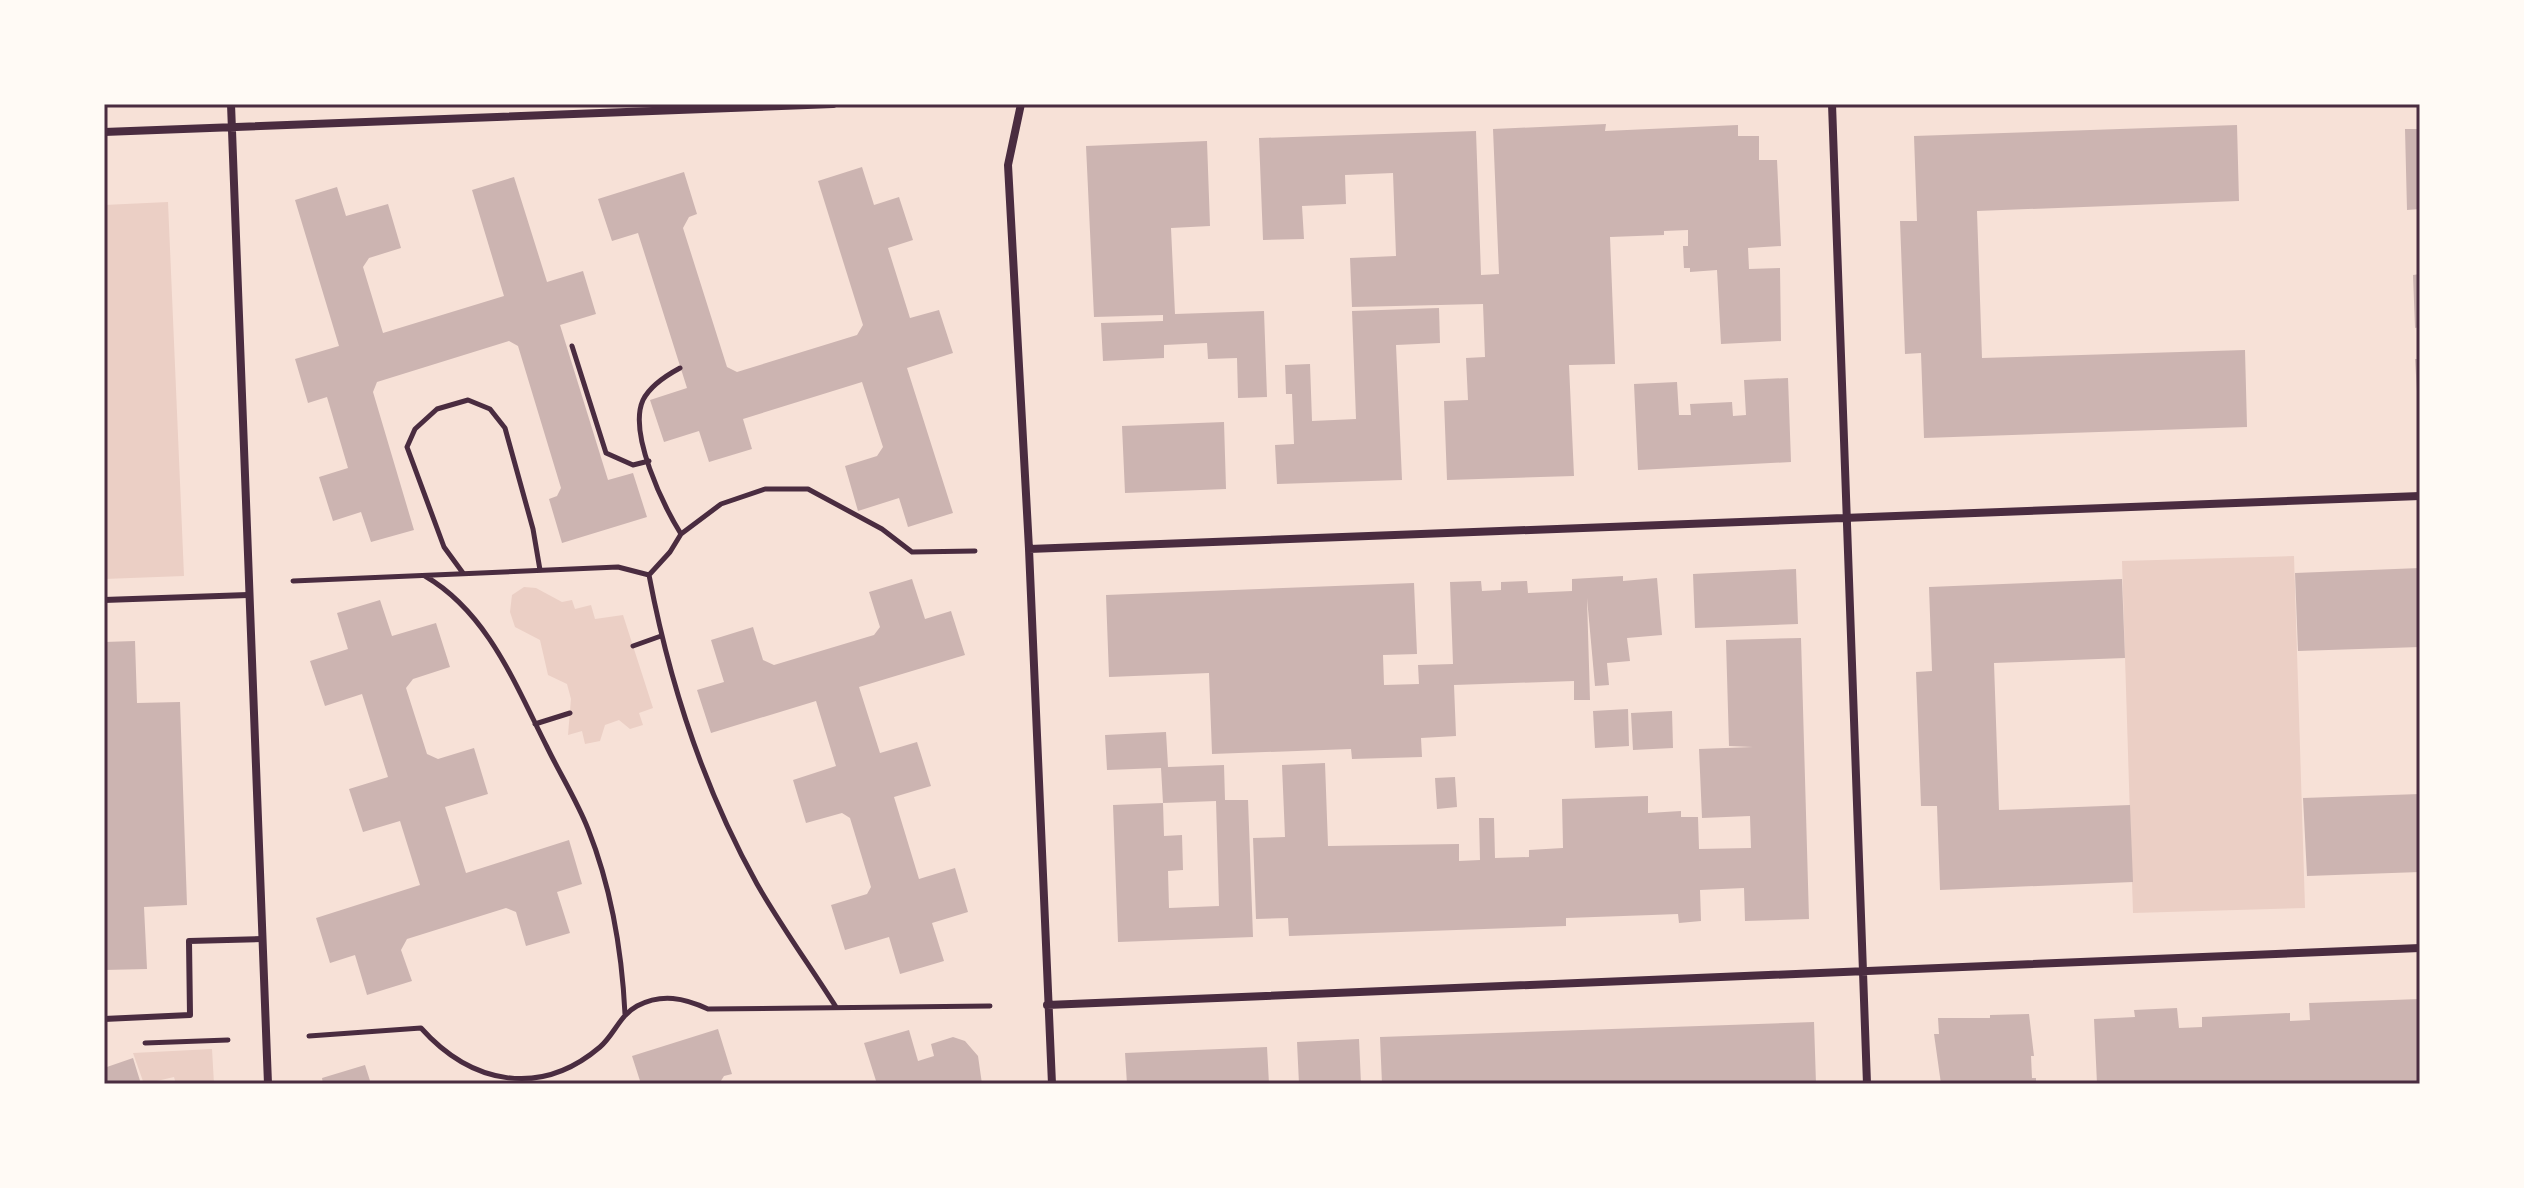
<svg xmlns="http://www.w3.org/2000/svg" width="2524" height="1188" font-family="'DM Sans',sans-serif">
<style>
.green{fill:#ebcfc5}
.building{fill:#ccb4b1}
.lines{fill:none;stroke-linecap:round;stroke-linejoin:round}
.path{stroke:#4a2c40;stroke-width:5}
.service{stroke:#4a2c40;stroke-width:6}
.minor{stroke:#4a2c40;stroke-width:8}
.neatline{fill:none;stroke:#4a2c40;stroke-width:3}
</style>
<rect width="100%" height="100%" fill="#f7e1d7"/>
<path class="green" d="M168,202L184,576L104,579V205Z
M2294,556L2305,908L2133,913L2122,561Z
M524,587L536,588L562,602L572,600L575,609L591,605L595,619L623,615L653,708L639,713L643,725L630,729L619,720L605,725L600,741L585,744L582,731L568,735L571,699L567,684L548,675L540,640L515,627L510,612L512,595Z
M212,1049L214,1084H176L174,1077L144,1084L133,1053Z"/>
<path class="building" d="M1606,124L1605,131L1738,125V136H1759V160H1777L1781,246L1748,248L1749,269L1780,268L1781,341L1721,344L1717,270L1690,272V268H1684L1683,246H1688V230L1664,231V235L1610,237L1615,364L1569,365L1574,476L1447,480L1444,401L1468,400L1466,358L1485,357L1483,304L1352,307L1350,258L1396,256L1393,173L1345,175L1346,204L1302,206L1304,239L1263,240L1259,138L1476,131L1481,275L1499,274L1493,129Z
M2237,125L2239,201L1977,211L1982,358L2245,350L2247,427L1924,438L1921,353L1905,354L1900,221H1917L1914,136Z
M2405,129H2420V209L2407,210Z
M1207,141L1210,226L1171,228L1175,314L1264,311L1267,397L1238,398L1237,358L1208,359L1207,343L1164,345V358L1103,361L1101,323L1163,321V315L1094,317L1086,146Z
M862,167L874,205L899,197L913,240L888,248L910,318L939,310L953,353L907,368L953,513L908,527L899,498L858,511L845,466L877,456L883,447L862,382L743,419L752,449L709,462L699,431L664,442L650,400L687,388L638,233L612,241L598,199L684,172L697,214L689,217L683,228L727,367L737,372L857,335L863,325L818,181Z
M514,177L547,282L583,271L596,314L560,325L608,480L633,473L647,517L562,543L549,499L557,496L561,488L518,346L509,341L377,382L373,392L414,530L371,542L361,512L333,521L319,477L348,468L327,397L308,403L295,359L339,346L295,200L337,187L346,216L388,204L401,248L369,258L363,267L383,333L504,296L472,190Z
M2420,274V327L2415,328L2413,275Z
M1439,308L1440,343L1396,345L1402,480L1277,484L1275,445L1294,444L1292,394H1286L1285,365L1310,364L1312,421L1356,419L1352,311Z
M2415,359H2420V407H2418Z
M1788,378L1791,462L1638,470L1634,384L1677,382L1679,415H1691L1690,404L1732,402L1733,416L1746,415L1744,380Z
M1224,422L1226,489L1125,493L1122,426Z
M2420,568V647L2298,651L2295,573Z
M1796,569L1798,624L1695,628L1693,574Z
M1623,576V581L1657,578L1662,635L1627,638L1630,661L1607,663L1609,685L1595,686L1587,598L1590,700H1574V681L1454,685L1456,736L1421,738L1422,757L1352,759L1351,749L1212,754L1209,673L1109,677L1106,595L1414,583L1417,654L1383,655L1384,685L1419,684L1418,665L1453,664L1450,582L1481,581L1482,591L1501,590V582L1527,581L1528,593L1572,591V579Z
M912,579L925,619L951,611L965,655L859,687L880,753L917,742L931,786L894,797L919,879L955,868L968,912L932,923L944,961L900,974L889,937L845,950L831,905L867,894L871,887L850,818L842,813L806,823L793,780L836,766L816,701L711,733L697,690L724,682L711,640L753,627L763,660L774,665L874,635L880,627L869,592Z
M2122,579L2125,658L1994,663L1999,810L2130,805L2133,882L1940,890L1937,806H1921L1916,672L1932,671L1929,587Z
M380,600L392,636L436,623L450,667L413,679L406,688L427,754L438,759L474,748L488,794L445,807L466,873L569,840L582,884L557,892L570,933L526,946L516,912L506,908L407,939L401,950L412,981L367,995L355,955L330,963L316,918L420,885L400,821L363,832L349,789L388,777L362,694L325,706L310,661L348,649L337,613Z
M1801,638L1809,919L1745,921L1744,888L1700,890L1701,921L1679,923L1678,914L1652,915L1566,918V926L1289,936L1288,918L1256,919L1253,838L1285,837L1282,765L1325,763L1328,846L1459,844V861L1480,860L1479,818H1494L1495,858L1529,857V850L1563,848L1562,799L1648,796V813L1681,811V817H1698L1699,849L1751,848L1750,816L1702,818L1699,749L1753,747L1729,746L1726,640Z
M135,641L137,703L180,702L187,905L144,907L147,969L104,970V642Z
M1628,709L1629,746L1595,748L1593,711Z
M1672,711L1673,748L1633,750L1631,713Z
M1166,732L1168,767L1224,765L1225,800H1248L1253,937L1118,942L1113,805L1163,803L1164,836L1182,835L1183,870L1168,871L1169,908L1219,906L1216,801L1163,803L1161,768L1107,770L1105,735Z
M1455,777L1457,807L1437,809L1435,778Z
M2420,794V872L2307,876L2303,798Z
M2420,999V1084H2097L2094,1019L2135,1017L2134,1010L2177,1008L2179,1028L2202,1027V1017L2290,1013V1021L2310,1020L2309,1003Z
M2029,1014L2034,1056H2031L2032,1078H2036V1084H1941L1934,1034H1939L1938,1018H1990V1015Z
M1814,1022L1816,1084H1382L1380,1037Z
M718,1029L732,1074L724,1076L719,1084H641L632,1056Z
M909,1030L918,1061L934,1056L931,1044L953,1037L965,1041L978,1056L982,1084H877L864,1043Z
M1359,1039L1361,1084H1299L1297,1042Z
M1267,1047L1269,1084H1127L1125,1053Z
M133,1058L141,1084H104V1068Z
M365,1065L371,1084H323L322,1078Z"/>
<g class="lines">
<path class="path" d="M572,346L606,453L633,465L649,461
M680,368C667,375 650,386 643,400C628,433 663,505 681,534
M463,573L444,547L407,447L415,429L437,409L468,400L490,409L505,428L533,529L540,570
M649,575C669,681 704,789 757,884C781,926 810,966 836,1007
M425,576C488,613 515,684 547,747C560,774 577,801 588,829C611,887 622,953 625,1014
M293,581L618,567L649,575L670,552L681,534L721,504L765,489H808L882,529L912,552L975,551
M633,646L661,636
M535,724L570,713
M309,1036L421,1028C471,1084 540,1098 600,1047C614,1035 620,1015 637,1006C662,993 684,998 708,1009L990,1006
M145,1043L228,1040"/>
<path class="service" d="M104,600L248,595
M104,1019L190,1015L189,941L262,939"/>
<path class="minor" d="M231,104L268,1084
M1021,104L1008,165L1029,549L1052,1084
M1832,104L1867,1084
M104,132L833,104
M1029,549L2420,496
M1047,1005L2420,948"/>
</g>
<rect width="2524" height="1188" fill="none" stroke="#fffaf5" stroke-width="212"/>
<rect x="106" y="106" width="2312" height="976" class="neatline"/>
</svg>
